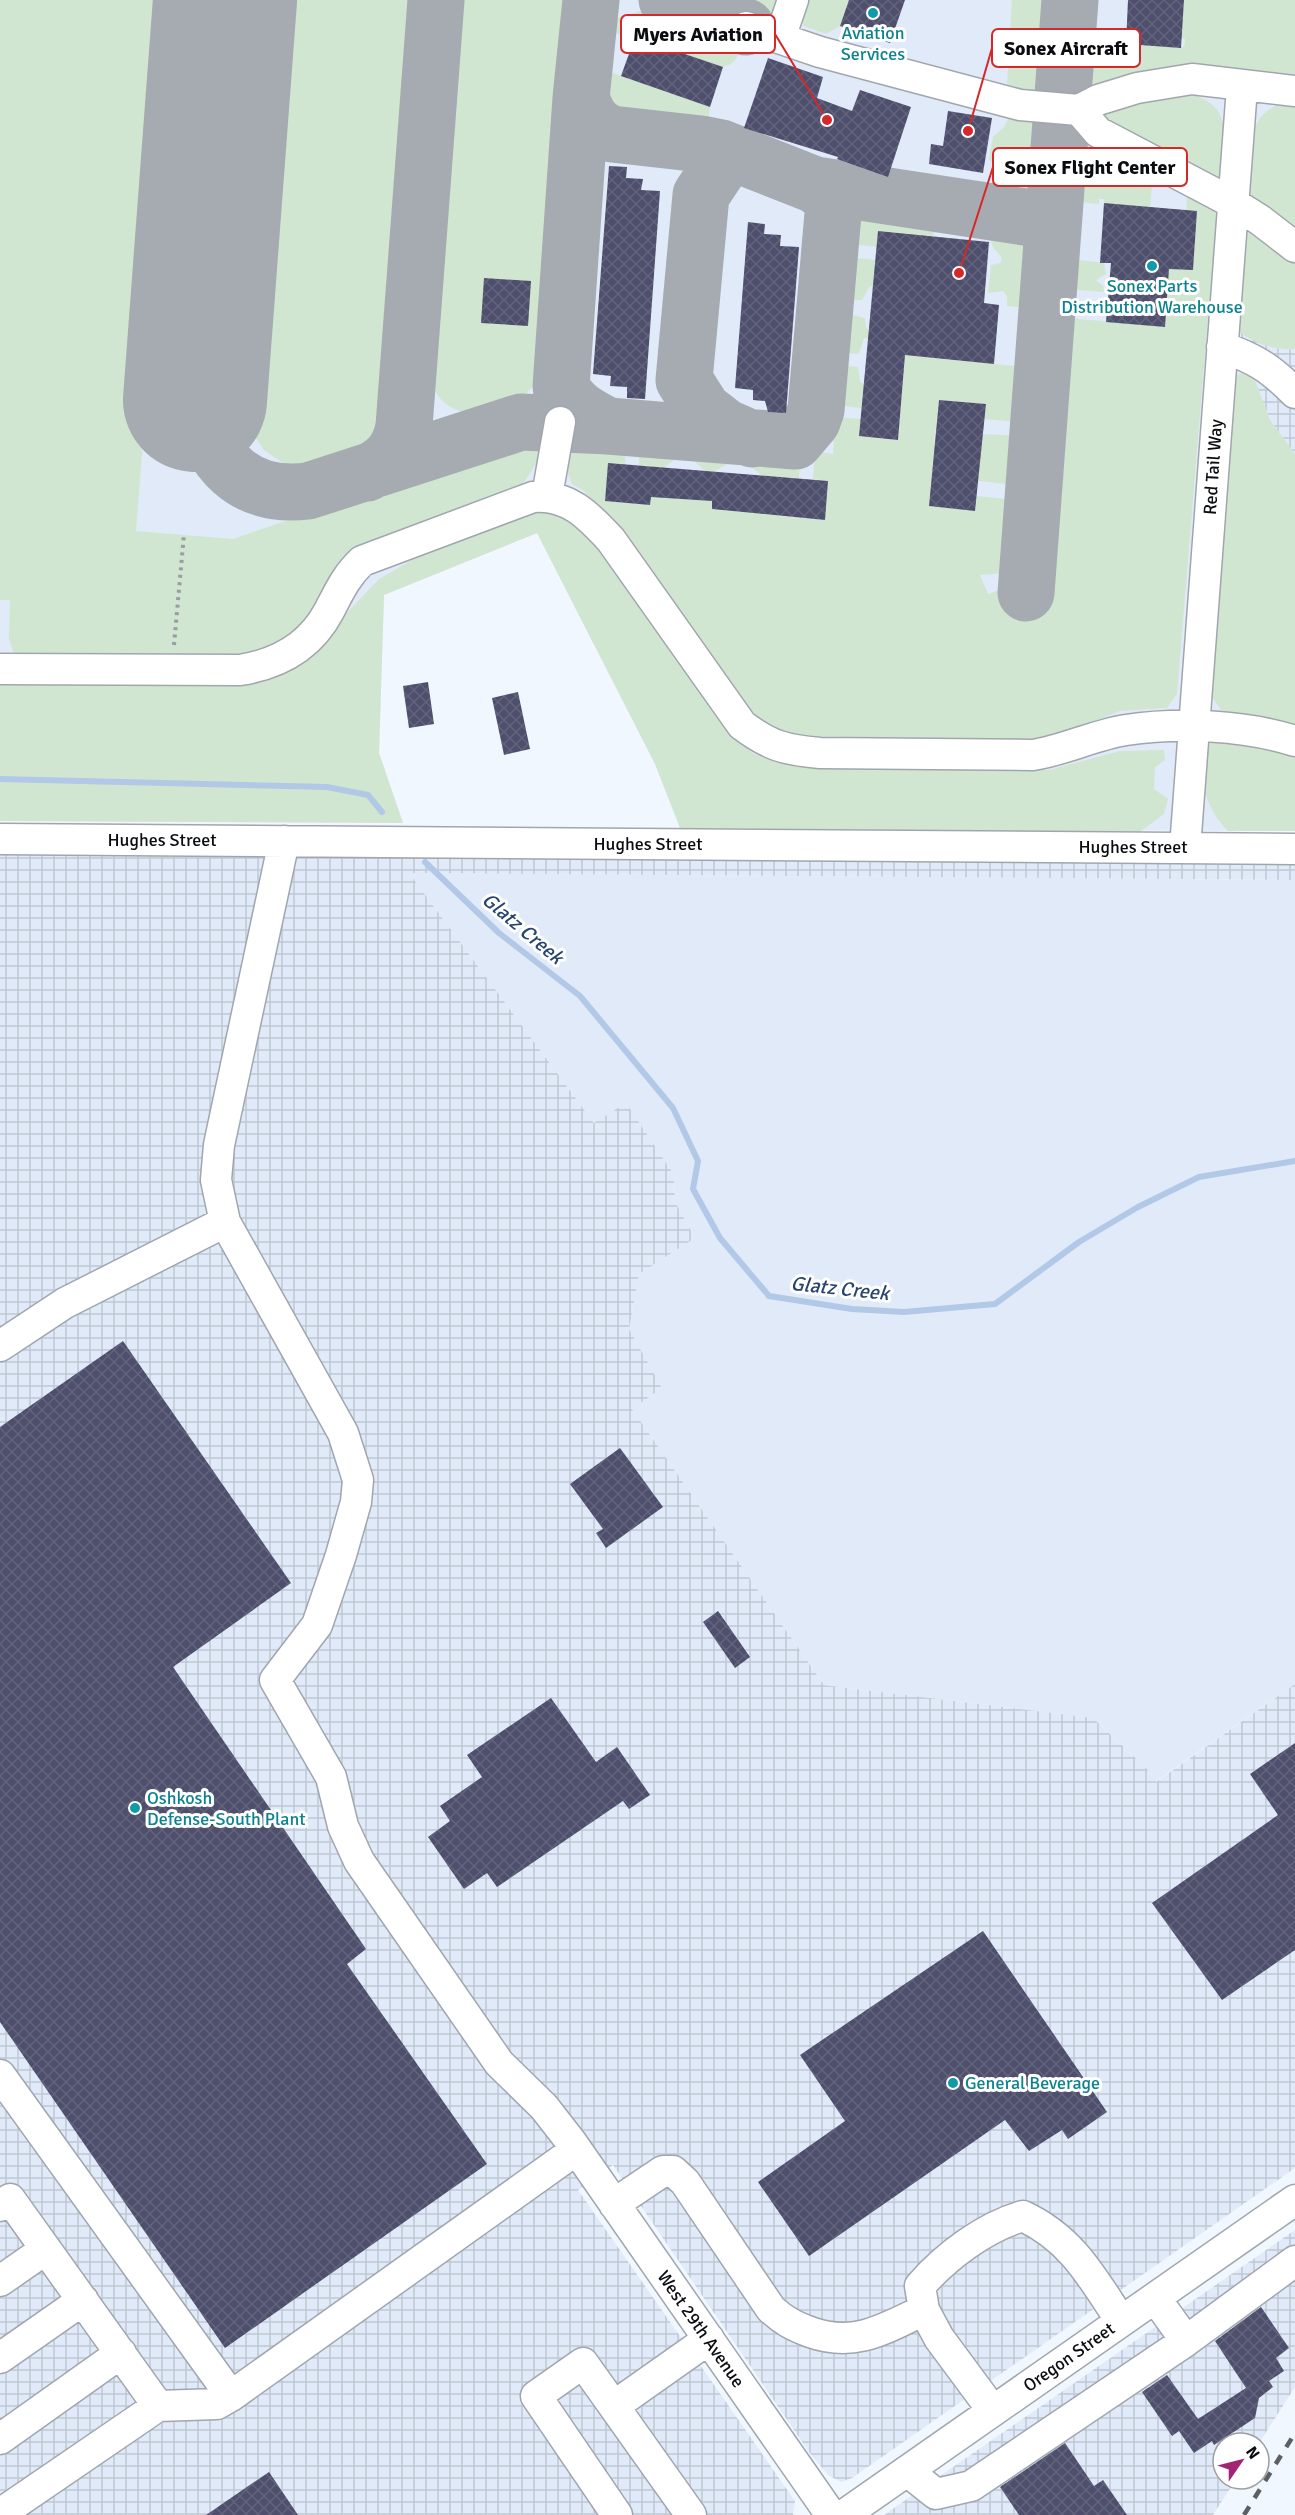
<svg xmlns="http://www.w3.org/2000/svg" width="1295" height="2515" font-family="Signika,sans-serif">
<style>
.built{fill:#e0eaf9}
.industrial{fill:url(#industrial-grid)}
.grass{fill:#d1e6d0}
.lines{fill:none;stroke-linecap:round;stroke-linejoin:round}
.stream{stroke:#b2c8e7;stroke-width:6}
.taxiway{stroke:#a6abb2;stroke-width:57}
.runway{stroke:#a6abb2;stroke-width:144}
.building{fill:url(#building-cross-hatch)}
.minor-casing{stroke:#a1a6ae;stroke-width:33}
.path{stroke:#999da3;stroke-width:4;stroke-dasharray:3 4.5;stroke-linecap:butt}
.minor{stroke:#fff;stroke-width:30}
.rail{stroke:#5c5f64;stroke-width:4.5;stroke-dasharray:10 10;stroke-linecap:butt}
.culture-dot{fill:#0f9aa8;stroke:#fff;stroke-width:2}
.labels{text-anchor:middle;stroke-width:6;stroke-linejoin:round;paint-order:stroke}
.culture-label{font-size:18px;fill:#0d838f;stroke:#fff}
.street-label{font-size:18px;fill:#0a0c0f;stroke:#fff}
.water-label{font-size:20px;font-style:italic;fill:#26456e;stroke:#fff}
.leader{fill:none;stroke:#d62828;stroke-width:2}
.callout-dot{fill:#d62828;stroke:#fff;stroke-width:2}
.callout{fill:#fff;stroke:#d62828;stroke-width:2}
.callout-label{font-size:20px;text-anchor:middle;font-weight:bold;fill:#0a0c0f}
</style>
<defs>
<pattern id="industrial-grid" width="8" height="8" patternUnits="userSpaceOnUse" patternTransform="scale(1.5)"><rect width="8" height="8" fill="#e0eaf9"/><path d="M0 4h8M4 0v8" fill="none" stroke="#bfc8d4"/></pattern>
<pattern id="building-cross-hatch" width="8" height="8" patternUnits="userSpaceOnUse" patternTransform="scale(1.5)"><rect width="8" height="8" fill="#4e4e6d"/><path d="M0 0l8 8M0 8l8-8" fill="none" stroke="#63637c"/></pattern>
</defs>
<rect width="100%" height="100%" fill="#f1f7ff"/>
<path class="built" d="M0,0H1295V831L680,828L655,764L537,533L384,595L379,753L403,823L0,821Z
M409,873L1295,880V1684L1155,1782L1147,1769L1093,1718L824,1685L632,1409L662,1388L629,1329L639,1274L695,1238L675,1202L674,1175L594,1123Z"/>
<path class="industrial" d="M1234,327L1281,350L1295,349V454L1270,420L1254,378L1230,379Z
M0,851L1295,862V880L409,873L594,1123L626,1103L674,1175L675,1202L695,1238L639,1274L629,1329L662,1388L632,1409L824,1685L1093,1718L1147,1769L1156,1782L1295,1684V2168L852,2478L841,2482L828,2475L809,2452L613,2165L578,2190L795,2501L793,2515H0Z
M1295,2230V2387L1259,2443H1223V2479H1236L1213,2515H884Z"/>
<path class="grass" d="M0,0H177L136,531L233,539L545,432C541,457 532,475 514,493L325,593C316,601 312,610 305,620C291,639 268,650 245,655L15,657L9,639L10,600H0Z
M274,0H419L387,418L381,434L367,454L311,471L287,466L264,450L251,431L243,406Z
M455,0H573L577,20L549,359C542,374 530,393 516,403C510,408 501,409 494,411C459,420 434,404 426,369Z
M746,0H784L776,13L768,15L748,9Z
M802,0H849L840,26L826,34L804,26L800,17Z
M1012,0H1053L1048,79C1042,96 1028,92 1013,90L1007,84Z
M1184,0H1295V79L1090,87L1084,84V38L1104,40L1110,50L1116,41L1124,48L1131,49V45L1184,47L1185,39L1181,38Z
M641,11L742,43C739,55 736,64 723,67L607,30L619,17Z
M602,69L710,107L707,126L610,116L598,92L597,71Z
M1187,93C1234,105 1224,134 1223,173L1215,179L1102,118C1112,100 1167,96 1187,93Z
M1288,102H1295V228L1255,205L1246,191C1250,155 1243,111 1288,102Z
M1011,114L1036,121L1043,131L1040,191L1035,199L1027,203L1006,201C1001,191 1008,179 1011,169L995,165L989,160L993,137L1004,127Z
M1086,139L1153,174L1150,207L1104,203L1105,199H1099V204L1072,201L1076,144Z
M1188,186L1208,199L1209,208L1218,214L1219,224L1208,317L1177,694L1167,708L1120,711L1055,737L1013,740L798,736L772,727L747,709L616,524L583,490L572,484C564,464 562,451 576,433L627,437L625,464L608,463L605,501L650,505L653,466L639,465L640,438L680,440L679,457L664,467L662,497L702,500L704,470L691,458L692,441L734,445L733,461L715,471L712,509L757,513L760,474L745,462L746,446L801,450L799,478L782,477L779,516L824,520L828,481L813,479L815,451L833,454L835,417L861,419L860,436L898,440L901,395L863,392L862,408L834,405L838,365L858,367L860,382L864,384L902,387L906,342L864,338L859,354L839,352L842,312L865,318L866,328L870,330L926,336L924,357L1026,367L1022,422L984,419L985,404L939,400L934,443L981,448L983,434L1021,436L1016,485L978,481L979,466L933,462L929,506L975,511L976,496L1016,500L1010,566L1005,573L980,575L988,594L1008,587V599L1042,600L1066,318L1164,326L1169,269L1193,270L1197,212L1186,210Z
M863,200L936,212L934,234L931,237L879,231L877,247L848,244L851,210Z
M990,221L1024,227L1034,238L1030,308L1007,306V296L1003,291L988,293L991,265L1000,263L1002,259C1000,253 996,252 993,247C990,240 990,229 990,221Z
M1253,230L1295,256V349C1272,350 1251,343 1234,327L1242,238Z
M846,257L876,260L919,289L870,286L862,300L842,301Z
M1068,259L1104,263L1106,274L1096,280L1103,286L1104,292L1066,289Z
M1247,371L1254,378L1270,420L1295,454V725L1221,710L1212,697L1235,376Z
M553,512L571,521L591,540L728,732L754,754L791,766L1049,770L1120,751L1164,750L1165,760L1155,767L1154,789L1168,799L1164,814L1140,832L680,828L655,764L537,533L384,595L379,753L403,823L0,821V683L261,680L292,669L319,649L345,615L379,579L431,549L530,513Z
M1236,741L1258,744L1295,758V831H1228C1203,805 1201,782 1203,747L1212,742Z"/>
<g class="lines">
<path class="stream" d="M0,779L327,787L368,795L382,812
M425,862L499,933L580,996L673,1108L698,1161L693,1189L720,1238L769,1296L852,1309L904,1312L995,1304L1079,1242L1138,1207L1199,1177L1295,1161"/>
<path class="taxiway" d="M667,0L746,27
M581,98C587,116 594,128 612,134L701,144L721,148L815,185L828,194L834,202L816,410L812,421L795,441L608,426C588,416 572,408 561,387L581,98L591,0
M739,155L732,156L723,162L701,195L684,380L703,410L725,427L752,439
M815,185L1025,217C1041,217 1045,212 1055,200
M195,400C210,460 242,499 308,491L521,422L608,426
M367,473C389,462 400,450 404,426L436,0
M1026,593L1070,0"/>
<path class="runway" d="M195,400L225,0"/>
</g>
<path class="building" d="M849,0H905L890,43L840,26Z
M1128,0H1184L1181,48L1126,44Z
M635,37L723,67L710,107L621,76Z
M768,58L823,77L817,98L852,111L860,90L911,107L888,177L837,159L838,157L744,128Z
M948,111L992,118L983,173L929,164L931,144L943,146Z
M609,166L627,167L626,178L643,179L641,190L660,191L645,399L627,398V387L610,386L611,376L593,374Z
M1104,203L1197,211L1193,270L1169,269L1165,327L1106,322L1111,263H1100Z
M748,222L765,224L764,234L781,235L780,246L799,247L786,413L768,412L765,401L753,400V390L735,388Z
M878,231L989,242L984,303L999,305L994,364L905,355L898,440L859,436Z
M484,278L531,281L528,326L481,323Z
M939,400L986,404L975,511L929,506Z
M608,463L828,481L825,520L712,509V501L651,497L650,505L605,501Z
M428,682L434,724L409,728L403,686Z
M518,692L530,749L504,755L492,698Z
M123,1341L291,1583L173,1667L366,1949L347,1964L487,2164L225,2348L0,2022V1427Z
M620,1448L663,1507L606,1548L596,1533L603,1529L570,1484Z
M718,1611L750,1657L735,1668L703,1622Z
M551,1698L596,1762L617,1747L650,1795L629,1809L623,1801L497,1887L487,1873L464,1889L428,1837L450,1821L440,1806L482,1777L467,1755Z
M1295,1743V1950L1222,2000L1152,1903L1278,1815L1250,1774Z
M983,1931L1107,2112L1068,2139L1062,2130L1029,2151L1005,2120L809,2256L758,2182L845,2121L800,2055Z
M1261,2307L1289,2348L1276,2358L1284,2371L1269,2381L1273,2387L1259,2398L1255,2418L1214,2445L1212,2441L1194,2453L1179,2431L1172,2436L1142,2392L1167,2375L1198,2419L1246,2388L1215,2341Z
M1065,2443L1094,2486L1103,2480L1127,2515H1019L1000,2487Z
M269,2472L298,2515H206Z"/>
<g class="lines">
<defs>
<path id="minor" d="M746,27L820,52L1020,105L1079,110L1098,100L1137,88L1192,79L1295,91
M780,38L793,0
M1079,110L1098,132L1233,203L1260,220L1295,247
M1222,347C1256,359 1270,368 1295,393
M547,496L560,422
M0,669L240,670C278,664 310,647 329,611C339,592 346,576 362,561L533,497C568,494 588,515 611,540L742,725C770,746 785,750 820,753L1033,755C1065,750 1094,735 1126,730C1178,722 1245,725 1295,741
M0,839L1295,849
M1185,848L1242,87
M225,1222L343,1433L358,1480L356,1502L341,1555L317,1625L275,1680L331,1777L343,1826L359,1861L499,2063L544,2107L572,2143L831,2515
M0,1346L65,1303L225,1222L216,1180L219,1145L284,841
M0,2075L231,2396
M614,2204L663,2171H673L685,2182L771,2309C784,2321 794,2326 810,2332C855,2348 884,2329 924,2310
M0,2206L10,2199L158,2406L0,2514
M0,2281L46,2249
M1156,2299L1186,2341
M0,2358L83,2300
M158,2406L217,2404L231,2396L576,2150
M614,2406L709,2339
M993,2411L939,2338L924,2310L920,2286C946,2256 985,2227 1023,2216C1072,2239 1092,2277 1121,2321
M0,2439L121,2353
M907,2471L936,2494L971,2486L1186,2341L1295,2261
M617,2515L536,2396L583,2363L691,2515
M844,2515L1295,2200"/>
</defs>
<use href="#minor" class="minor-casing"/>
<path class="path" d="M174,645L184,534"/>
<use href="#minor" class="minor"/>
<path class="rail" d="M1244,2515L1295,2433"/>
</g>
<g class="culture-dot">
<circle cx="873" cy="13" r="6"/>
<circle cx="1152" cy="266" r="6"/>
<circle cx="135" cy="1808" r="6"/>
<circle cx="953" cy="2083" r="6"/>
</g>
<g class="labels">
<g class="culture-label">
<text x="873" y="39">Aviation<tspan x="873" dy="21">Services</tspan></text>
<text x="1152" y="292">Sonex Parts<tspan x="1152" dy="21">Distribution Warehouse</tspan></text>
<text x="147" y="1804" text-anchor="start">Oshkosh<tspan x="147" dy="21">Defense-South Plant</tspan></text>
<text x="965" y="2089" text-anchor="start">General Beverage</text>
</g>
<g class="street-label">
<text transform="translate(1213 467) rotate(-86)" y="6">Red Tail Way</text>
<text x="162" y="846">Hughes Street</text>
<text x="648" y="850">Hughes Street</text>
<text x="1133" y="853">Hughes Street</text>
<text transform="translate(701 2329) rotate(55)" y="6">West 29th Avenue</text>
<text transform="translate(1069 2357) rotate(-35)" y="6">Oregon Street</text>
</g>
<g class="water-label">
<text transform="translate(523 928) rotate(40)" y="7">Glatz Creek</text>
<text transform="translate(840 1288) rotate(6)" y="7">Glatz Creek</text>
</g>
</g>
<path class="leader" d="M827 120L775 34M968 131L992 48M959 273L993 167"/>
<g class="callout-dot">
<circle cx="827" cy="120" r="6"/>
<circle cx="968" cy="131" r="6"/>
<circle cx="959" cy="273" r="6"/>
</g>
<g class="callout">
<rect x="621" y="15" width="154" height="38" rx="6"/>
<rect x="992" y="29" width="148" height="38" rx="6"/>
<rect x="993" y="148" width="194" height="38" rx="6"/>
</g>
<g class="callout-label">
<text x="698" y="41">Myers Aviation</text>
<text x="1066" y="55">Sonex Aircraft</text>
<text x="1090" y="174">Sonex Flight Center</text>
</g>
<g transform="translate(1241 2461) rotate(55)"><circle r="28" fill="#ffffff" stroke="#9d9e9f" stroke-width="1.5"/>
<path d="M0-4.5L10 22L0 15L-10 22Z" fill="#a32475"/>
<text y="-9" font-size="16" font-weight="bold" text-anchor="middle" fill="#0a0c0f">N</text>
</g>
</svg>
